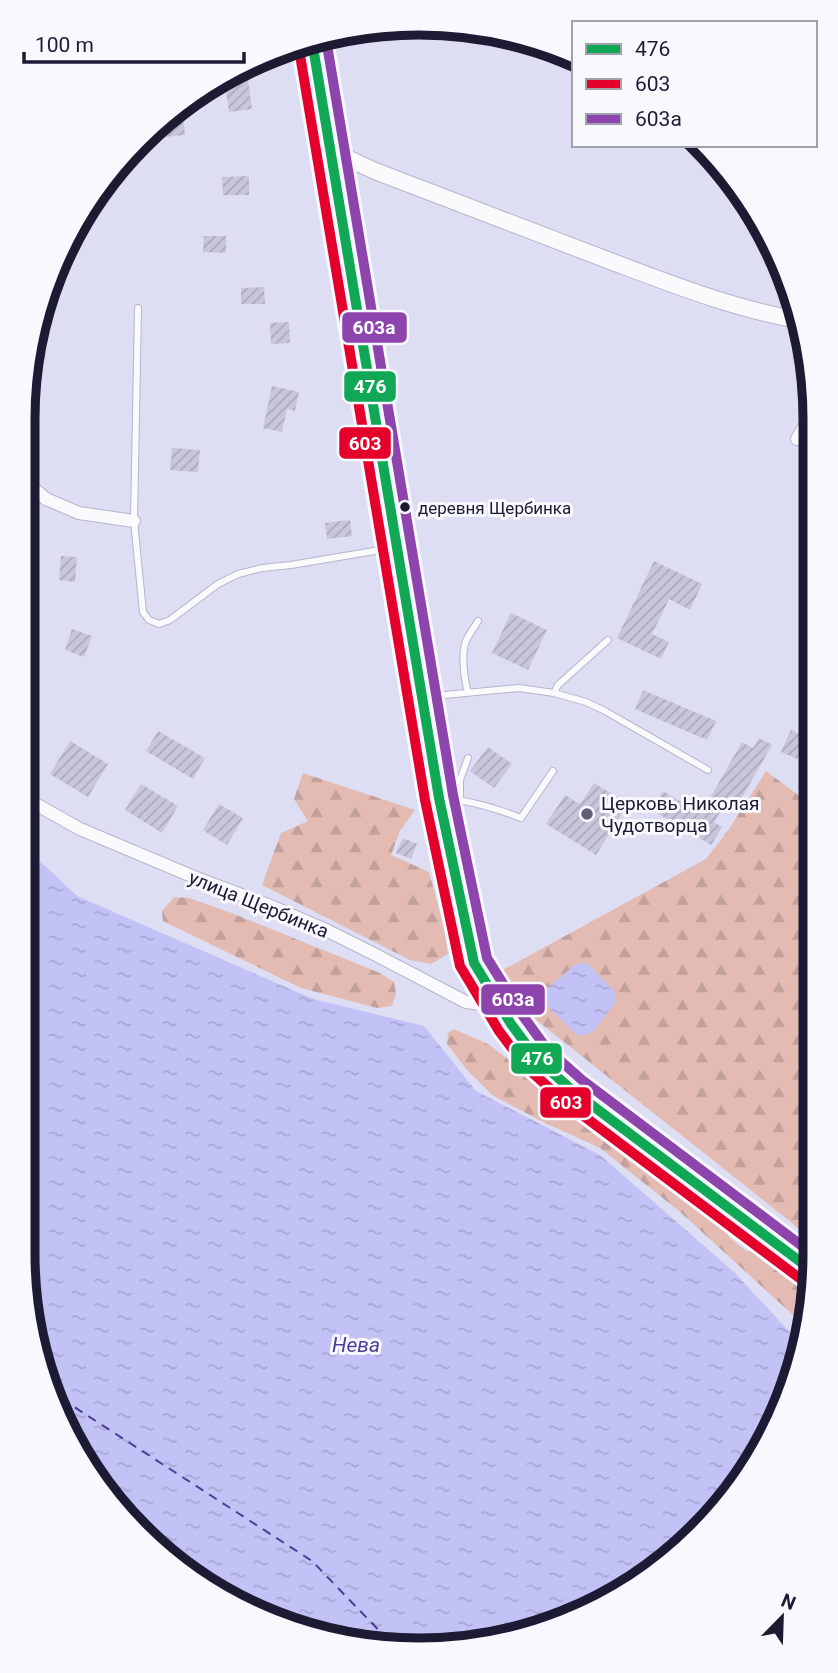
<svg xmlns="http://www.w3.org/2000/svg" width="838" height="1673" font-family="Roboto,sans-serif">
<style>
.forest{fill:url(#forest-firs)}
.water{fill:url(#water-ripples)}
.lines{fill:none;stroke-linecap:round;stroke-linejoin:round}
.ferry{stroke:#4b3e99;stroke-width:2;stroke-dasharray:9 7;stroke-linecap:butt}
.building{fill:url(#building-hatch)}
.lane-casing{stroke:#b6b5cb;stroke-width:8}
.street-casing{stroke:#b6b5cb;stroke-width:14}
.secondary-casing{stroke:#b6b5cb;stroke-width:18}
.lane{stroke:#fafafd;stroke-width:6}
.street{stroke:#fafafd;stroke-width:12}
.secondary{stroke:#fafafd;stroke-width:16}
.bus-1-casing{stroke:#f8f8ff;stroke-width:16}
.bus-2-casing{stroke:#f8f8ff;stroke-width:16}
.bus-3-casing{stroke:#f8f8ff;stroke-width:16}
.bus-1{stroke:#10a855;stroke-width:10}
.bus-2{stroke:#e4002b;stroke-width:10}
.bus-3{stroke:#8e44ad;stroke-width:10}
.bus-dot{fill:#1d1b34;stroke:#f8f8ff;stroke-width:2.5}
.poi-dot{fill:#605f77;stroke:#f8f8ff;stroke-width:2.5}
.labels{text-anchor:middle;stroke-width:6;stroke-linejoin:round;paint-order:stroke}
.bus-label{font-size:17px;fill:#1d1b34;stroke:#f8f8ff;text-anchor:start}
.poi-label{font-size:19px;fill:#1d1b34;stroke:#f8f8ff;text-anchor:start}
.street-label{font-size:19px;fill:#1d1b34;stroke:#f8f8ff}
.water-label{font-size:21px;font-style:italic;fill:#4b3e99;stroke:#f8f8ff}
.rim{fill:none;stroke:#1d1b34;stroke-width:9}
.line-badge{stroke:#f8f8ff;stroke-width:2.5}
.badge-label{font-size:19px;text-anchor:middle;font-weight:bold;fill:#fff}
</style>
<defs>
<pattern id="forest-firs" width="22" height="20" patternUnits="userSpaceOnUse" patternTransform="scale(1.75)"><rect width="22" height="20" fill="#e3bbb3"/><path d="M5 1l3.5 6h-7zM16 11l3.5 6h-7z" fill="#c2a09b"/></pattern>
<pattern id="water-ripples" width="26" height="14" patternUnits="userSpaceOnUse" patternTransform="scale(1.75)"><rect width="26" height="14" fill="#c3c2f6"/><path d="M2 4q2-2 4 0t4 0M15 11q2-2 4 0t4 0" fill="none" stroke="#a7a6d4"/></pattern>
<pattern id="building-hatch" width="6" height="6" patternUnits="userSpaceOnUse" patternTransform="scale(1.75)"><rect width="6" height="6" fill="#cac5db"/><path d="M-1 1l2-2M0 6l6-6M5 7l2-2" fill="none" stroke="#ada9bd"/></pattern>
</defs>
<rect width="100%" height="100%" fill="#ddddf3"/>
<path class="forest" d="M766,771L802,798L813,793L814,1243L792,1223L520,1007L501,971L706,859L729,829Z
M303,773L415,810L400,831L391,855L429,872L445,931L448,954L431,964L410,960L262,885L281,833L308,821L294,799Z
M174,897L189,898L229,912L380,973L394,982L396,993L392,1006L377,1008L301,988L163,921L162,911Z
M454,1029L488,1044L726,1226L729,1237L746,1251L761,1252L811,1291L803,1324L679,1211L600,1148L539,1120L492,1095L467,1070L447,1044L448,1033Z"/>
<path class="water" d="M23,845L77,896L313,999L424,1026L476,1091L600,1155L734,1272L798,1341L775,1429L699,1534L594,1610L470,1647L341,1643L199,1584L105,1496L44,1382L23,1254Z
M587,963L616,993L615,1003L593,1032L578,1036L546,1005L547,988L576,964Z"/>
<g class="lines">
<path class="ferry" d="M48,1390L312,1561L392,1644"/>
</g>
<path class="building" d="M248,79L252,109L229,112L225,83Z
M182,107L185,135L163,137L161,119Z
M249,176V195H223L222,177Z
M204,236H226V253L203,252Z
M264,287L265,304H241V288Z
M289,322L290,343L271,344L270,323Z
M272,386L299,392L295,411L287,409L282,432L263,428Z
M172,448L200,450L198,472L170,470Z
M350,520L352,536L327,539L325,523Z
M61,556L77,557L75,582L59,580Z
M654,561L702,584L690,610L669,599L652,634L669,642L661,659L617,638Z
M511,613L547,630L528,670L492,653Z
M72,629L92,636L84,657L65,650Z
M643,690L716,721L707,740L635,709Z
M791,730L806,737L797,759L781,752Z
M158,731L205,758L193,779L146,751Z
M759,738L772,745L740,801L730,796L714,822L722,827L711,845L652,810L663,791L701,814L742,742L753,748Z
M70,741L108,764L88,797L50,774Z
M488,747L512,764L494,788L470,771Z
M594,783L628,804L596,855L546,824L565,795L580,804Z
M141,784L178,806L162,833L125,810Z
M219,804L243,818L227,845L203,830Z
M403,838L417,844L411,859L396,853Z"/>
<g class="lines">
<defs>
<path id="lane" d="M138,308L134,521L143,612L149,620L159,624L170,620L218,584L238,574L262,568L291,565L398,547
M468,692C464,679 461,653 466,641C469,634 474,628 478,621
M554,693L558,685L608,640
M424,697L519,688L554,693L586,702L605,711L708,770
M441,798C470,800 495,808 521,818L553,771
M460,799V780L468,758
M790,1252L814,1225"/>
<path id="street" d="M797,439L812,413
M23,480L46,499L79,513L134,521
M23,797L80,829L194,877L268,905L326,930L376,955L466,1002L483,1004L493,998"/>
<path id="secondary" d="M312,41L398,547L439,798L474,963L511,1024L537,1059L573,1091L814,1272
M328,133L349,159L375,171C453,201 532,231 610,261C669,283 737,310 799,320"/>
</defs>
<use href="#lane" class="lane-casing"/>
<use href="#street" class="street-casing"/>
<use href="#secondary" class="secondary-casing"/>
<use href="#lane" class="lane"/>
<use href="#street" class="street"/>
<use href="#secondary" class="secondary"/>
<defs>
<path id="bus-1" d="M312,41L439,798L474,963L511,1024L537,1059L573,1091L814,1272"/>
<path id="bus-2" d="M298,43L425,800L460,966L499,1031L526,1067L565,1102L806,1283"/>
<path id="bus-3" d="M326,39L453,795L487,958L523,1016L547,1049L582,1080L814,1255"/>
</defs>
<use href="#bus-1" class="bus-1-casing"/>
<use href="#bus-2" class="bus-2-casing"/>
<use href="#bus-3" class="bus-3-casing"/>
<use href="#bus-1" class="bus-1"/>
<use href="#bus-2" class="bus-2"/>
<use href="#bus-3" class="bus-3"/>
</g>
<circle class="bus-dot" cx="405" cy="507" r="6"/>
<circle class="poi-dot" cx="587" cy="814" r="7"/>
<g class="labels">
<g class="bus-label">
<text x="418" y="514">деревня Щербинка</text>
</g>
<g class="poi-label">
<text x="601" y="810">Церковь Николая<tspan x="601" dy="22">Чудотворца</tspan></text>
</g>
<g class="street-label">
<text transform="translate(259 904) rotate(22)" y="7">улица Щербинка</text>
</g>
<g class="water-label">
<text x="356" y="1352">Нева</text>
</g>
</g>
<path d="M0 0H838V1673H0ZM419 35H419A384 384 0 0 1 803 419V1254A384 384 0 0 1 419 1638H419A384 384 0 0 1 35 1254V419A384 384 0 0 1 419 35Z" fill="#f8f8ff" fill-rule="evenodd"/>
<path class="rim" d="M419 35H419A384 384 0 0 1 803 419V1254A384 384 0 0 1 419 1638H419A384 384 0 0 1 35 1254V419A384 384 0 0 1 419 35Z"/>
<g class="line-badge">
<rect x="341" y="311" width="67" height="33" rx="7" fill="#8e44ad"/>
<rect x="343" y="370" width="54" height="33" rx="7" fill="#10a855"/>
<rect x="338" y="426" width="54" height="34" rx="7" fill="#e4002b"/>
<rect x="480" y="983" width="66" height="33" rx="7" fill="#8e44ad"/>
<rect x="510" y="1042" width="53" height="33" rx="7" fill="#10a855"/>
<rect x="539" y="1086" width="53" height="33" rx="7" fill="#e4002b"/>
</g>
<g class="badge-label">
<text x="374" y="334">603а</text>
<text x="370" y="393">476</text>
<text x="365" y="450">603</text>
<text x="513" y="1006">603а</text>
<text x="537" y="1065">476</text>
<text x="566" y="1109">603</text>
</g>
<rect x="572" y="21" width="245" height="126" fill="#f8f8ff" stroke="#a0a0ae" stroke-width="2"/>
<rect x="586" y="44" width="35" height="10" fill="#10a855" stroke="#a0a0ae" stroke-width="2"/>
<text x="635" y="56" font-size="21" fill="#1d1b34">476</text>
<rect x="586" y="79" width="35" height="10" fill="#e4002b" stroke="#a0a0ae" stroke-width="2"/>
<text x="635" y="91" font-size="21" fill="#1d1b34">603</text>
<rect x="586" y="114" width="35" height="10" fill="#8e44ad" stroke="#a0a0ae" stroke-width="2"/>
<text x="635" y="126" font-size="21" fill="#1d1b34">603а</text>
<g transform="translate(782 1617) rotate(23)" stroke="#f8f8ff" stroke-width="5" paint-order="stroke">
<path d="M0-5L12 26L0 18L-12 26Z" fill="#1d1b34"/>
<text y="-10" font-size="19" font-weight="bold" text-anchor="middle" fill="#1d1b34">N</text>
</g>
<path d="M24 52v10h220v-10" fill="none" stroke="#1d1b34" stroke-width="3.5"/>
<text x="35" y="52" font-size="21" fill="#1d1b34" stroke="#f8f8ff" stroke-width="5" paint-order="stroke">100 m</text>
</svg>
